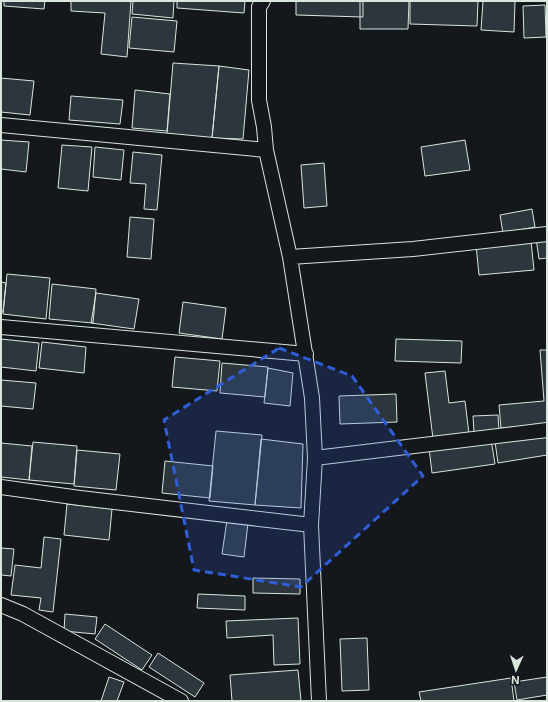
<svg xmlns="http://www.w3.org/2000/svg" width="548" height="702" font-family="Inter,sans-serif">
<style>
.building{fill:#2c363c;stroke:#d8e6dc}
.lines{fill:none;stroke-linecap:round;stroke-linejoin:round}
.street-casing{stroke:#d8e6dc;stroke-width:16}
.street{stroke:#14181c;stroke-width:14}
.marked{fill:#305dd8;fill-opacity:0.2;stroke:#305dd8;stroke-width:3;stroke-dasharray:8 5;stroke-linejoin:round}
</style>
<rect width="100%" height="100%" fill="#14181c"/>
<path class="building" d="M4,1H45L44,9L4,6Z
M71,1H131L127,57L101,54L105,13L71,11Z
M133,1H174L173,18L132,14Z
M177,1H245L244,13L177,8Z
M296,1H363V17L296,15Z
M360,1H409L408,29H360Z
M410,1H478L477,26L410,24Z
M483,1H515L514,32L481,30Z
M545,5L546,37L524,38L523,6Z
M132,17L177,21L174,52L129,48Z
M173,63L219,66L212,138L167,134Z
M219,66L249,70L243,139L212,138Z
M1,78L34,81L30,115L1,112Z
M135,90L170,94L167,131L132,128Z
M71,96L123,100L120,124L69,120Z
M1,140L29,142L26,172L1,169Z
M465,140L470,170L425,176L421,147Z
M62,145L92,147L88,191L58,188Z
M95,147L124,150L121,180L93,177Z
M133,152L162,155L157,210L144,209L146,184L130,183Z
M324,163L327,206L304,208L301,165Z
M532,209L535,227L503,233L500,215Z
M130,217L154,219L151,259L127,257Z
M547,236V258L539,259L536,238Z
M531,241L534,270L479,275L476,245Z
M7,274L50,278L46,319L3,314Z
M1,282L6,283L3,312H1Z
M52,284L96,289L93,323L49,319Z
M96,293L139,299L134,329L91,323Z
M183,302L226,308L222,339L179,333Z
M1,339L39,343L36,371L1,367Z
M396,339L462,341L461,363L395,361Z
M42,342L86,347L84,373L39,368Z
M540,350H547V424L501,428L499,405L544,401Z
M175,357L220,361L217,391L172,387Z
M222,363L268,367L265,397L220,393Z
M268,368L293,373L290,406L264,403Z
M445,371L449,403L465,401L469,434L433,439L425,373Z
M1,380L36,383L33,409L1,406Z
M396,394L397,422L340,424L339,396Z
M498,415L499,431L474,432L473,416Z
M216,431L262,435L255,505L209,501Z
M547,433V455L498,463L495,442Z
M261,439L303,444L301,508L255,505Z
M491,439L495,464L432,473L429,448Z
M33,442L77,446L74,484L29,480Z
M1,443L32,446L29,480L1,477Z
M77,450L120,454L116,490L74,486Z
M165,461L213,466L210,498L162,493Z
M67,504L112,509L109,540L64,535Z
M227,520L248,523L244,557L222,554Z
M44,537L61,539L53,612L39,610L41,598L11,595L15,565L41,568Z
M1,548L14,549L11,576L1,575Z
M253,578L300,579V594L253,593Z
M198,594L245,596V610L197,608Z
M65,614L97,617L95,634L64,631Z
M298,618L300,664L274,665L273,635L227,638L226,621Z
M105,624L152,655L142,670L95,639Z
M367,638L369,690L342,691L340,639Z
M158,653L204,683L195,697L149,667Z
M298,670L301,701H232L230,675Z
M109,677L124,682L117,701H101Z
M547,677V695L517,700L514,682Z
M511,678L514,701H421L419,692Z"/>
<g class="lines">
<defs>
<path id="street" d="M263,1L259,7V100L264,127L266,150L290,257L312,398L315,458L311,525L319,701
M1,125L266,150
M290,257L413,249L547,234
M1,327L306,354
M315,458L547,430
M1,487L80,498L311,525
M1,605L23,614L181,701"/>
</defs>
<use href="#street" class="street-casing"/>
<use href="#street" class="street"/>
</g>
<path class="marked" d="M279,348L352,376L423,476L301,587L194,570L164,420Z"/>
<rect width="548" height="702" fill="none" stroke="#d8e6dc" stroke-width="4"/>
<g transform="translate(516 670) rotate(183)" stroke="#14181c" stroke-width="3" paint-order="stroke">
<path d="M0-3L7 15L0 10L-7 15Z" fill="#d8e6dc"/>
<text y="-6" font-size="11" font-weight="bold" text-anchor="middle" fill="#d8e6dc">N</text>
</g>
</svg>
